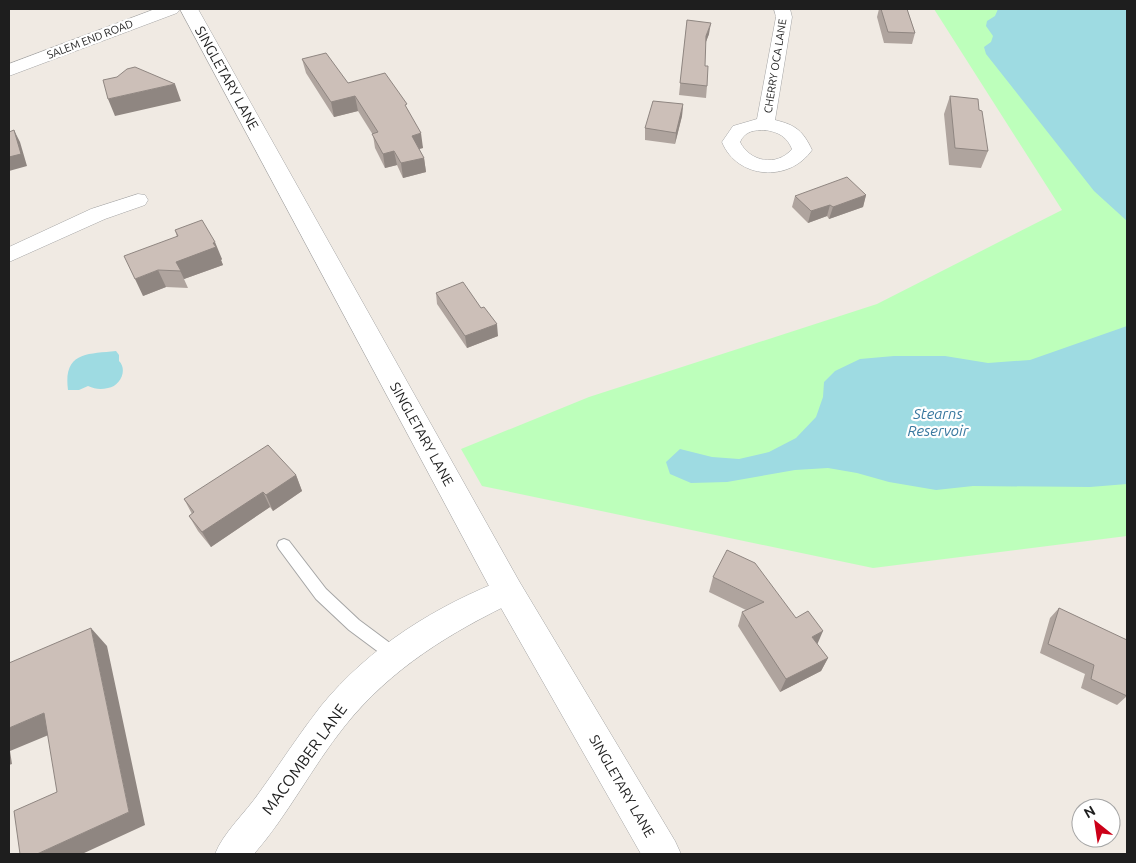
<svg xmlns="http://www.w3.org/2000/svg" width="1136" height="863" font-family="Ubuntu,sans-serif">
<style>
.park{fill:#bdffbb}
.water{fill:#9edbe2}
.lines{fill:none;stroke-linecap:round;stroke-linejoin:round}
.service-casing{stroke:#a5a5a5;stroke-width:2}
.minor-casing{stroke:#a5a5a5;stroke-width:1}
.tertiary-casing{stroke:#a5a5a5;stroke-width:1}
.service{fill:#fff;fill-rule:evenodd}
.minor{fill:#fff;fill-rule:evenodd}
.tertiary{fill:#fff;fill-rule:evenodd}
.wall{fill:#afa49e}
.shaded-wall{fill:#8f8681}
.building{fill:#ccbfb8;stroke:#8f8681}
.labels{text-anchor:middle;stroke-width:4.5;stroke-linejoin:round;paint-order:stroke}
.far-street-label{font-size:11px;fill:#1e1e1e;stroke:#fff}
.street-label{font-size:14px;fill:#1e1e1e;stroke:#fff}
.water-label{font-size:15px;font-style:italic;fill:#39789f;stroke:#fff}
.near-street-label{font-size:16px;fill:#1e1e1e;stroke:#fff}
</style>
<rect width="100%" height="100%" fill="#f0eae3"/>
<path class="park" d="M934,9H1127V536L873,568L482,486L461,449L589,397L877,304L1062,210Z"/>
<path class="water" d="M998,9H1127V221L1094,191L986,54L984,47L991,42L993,36L986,26L987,21L995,16Z
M1127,326V484L1090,487L973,486L936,490L889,482L857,473L828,468L795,470L727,482L691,483L670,474L666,462L680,449L712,457L739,459L769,452L796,438L816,417L823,397L824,382L835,371L860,359L894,356H945L988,363L1030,360Z
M116,351L119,355V361C128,370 120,386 108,388C100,390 95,389 88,386L79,390H68C63,352 87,354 116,351Z"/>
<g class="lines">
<defs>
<path id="service" d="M284,539L289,541L326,589L359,620L398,649L400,654L398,659L393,661L388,659L349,630L316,599L279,549L277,545L279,541Z"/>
<path id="minor" d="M774,9H790L792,17L775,120C796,125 803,131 812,150C789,183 737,179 722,142L733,126L757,119L776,17ZM765,130C779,132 787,137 792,149C777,167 750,162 740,142C745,131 754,130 765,130Z
M138,194L145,195L148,200L145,205L105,219L9,262V247L91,209Z
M508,578L518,582L522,591L518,600C451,632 391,668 344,727C312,767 288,815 254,854H215C223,833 246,812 259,793C280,764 299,734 321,706C369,647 437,605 508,578Z"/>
<path id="tertiary" d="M155,9H180L177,13L9,76V64Z
M180,9H198L519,581L675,841L681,854H641L497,601Z"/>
</defs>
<use href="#service" class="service-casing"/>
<use href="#minor" class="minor-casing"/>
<use href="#tertiary" class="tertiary-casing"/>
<use href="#service" class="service"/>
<use href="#minor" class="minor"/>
<use href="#tertiary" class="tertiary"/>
</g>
<path class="wall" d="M879,9H907L915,33L912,44L884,43L877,17Z
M687,20L709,34L705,44V66L707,86L706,98L679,95Z
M302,59L348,83L408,110L423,148L419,149L424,158L426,172L403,178L397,165L385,168L375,148L373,135L358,111L334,117L306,73Z
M950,96L979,110L988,151L981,168L949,165L944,114Z
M683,104L682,116L675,144L645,140V128Z
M866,195L863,207L829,219L827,216L808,223L792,207L795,196Z
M175,230L222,259L221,260L223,265L184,279L188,288L166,287L143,296L177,237Z
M436,293L481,308L498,336L467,348L437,304Z
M296,475L302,491L273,511L270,507L211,547L198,531L189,516L192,514L184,499Z
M713,577L796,618L828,658L821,671L780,692L738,626L742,612L746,610L709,592Z
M1059,608L1127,658V696L1117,705L1081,688L1085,674L1040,653L1050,618Z"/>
<path class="shaded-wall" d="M711,23L709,34L704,47L706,36Z
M175,84L181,101L115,116L108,99Z
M355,96L358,111L334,117L331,102Z
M683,104L682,116L675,144L676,133Z
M14,130L20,142L27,166L9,171V157Z
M421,133L423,148L414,150L412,136Z
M394,151L397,165L385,168L383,154Z
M424,158L426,172L403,178L401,163Z
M866,195L863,207L829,219L833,207Z
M830,205L827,216L808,223L811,211Z
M215,242L222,259L221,260L223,265L184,279L176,262Z
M158,270L166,287L143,296L135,279Z
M497,324L498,336L467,348L465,336Z
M296,475L302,491L273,511L266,495Z
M263,492L270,507L211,547L202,532Z
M91,628L107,646L145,825L82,854H37L129,812Z
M823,631L817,645L812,637Z
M828,658L821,671L780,692L786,679Z
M44,713L63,729L10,751L12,764L9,765V728Z"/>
<path class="building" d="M881,9H907L915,33L888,32Z
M687,20L711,23L706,36L705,66H708L707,86L680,83Z
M326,53L348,83L385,73L407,104L405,105L421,133L412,136L424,158L401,163L394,151L383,154L372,134L378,132L355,96L331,102L302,59Z
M135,67L175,84L108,99L103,80L117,77L127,69Z
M950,96L978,99L979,110L982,111L988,151L955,148Z
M653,101L683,104L676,133L645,128Z
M14,130L21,154L9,157V132Z
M847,177L866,195L833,207L830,205L811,211L795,196Z
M202,220L215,242L213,243L216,247L176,262L181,271L158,270L135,279L124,256L178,236L175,230Z
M463,282L481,308L484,307L497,324L465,336L436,293Z
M268,445L296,475L266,495L263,492L202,532L189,516L194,512L184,499Z
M727,550L755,563L796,618L808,611L823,631L812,637L828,658L786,679L742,612L764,602L713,577Z
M1059,608L1127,640V696L1091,679L1094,665L1048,644Z
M91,628L129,812L37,854H20L14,811L57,792L44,713L9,728V663Z"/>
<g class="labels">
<g class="far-street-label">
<text transform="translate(90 39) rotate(-21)" y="4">SALEM END ROAD</text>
<text transform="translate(775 66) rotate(-81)" y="4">CHERRY OCA LANE</text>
</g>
<g class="street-label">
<text transform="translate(227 78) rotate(61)" y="5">SINGLETARY LANE</text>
<text transform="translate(422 434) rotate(61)" y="5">SINGLETARY LANE</text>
<text transform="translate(622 786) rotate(60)" y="5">SINGLETARY LANE</text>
</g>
<g class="water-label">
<text x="938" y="419">Stearns<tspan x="938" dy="17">Reservoir</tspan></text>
</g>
<g class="near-street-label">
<text transform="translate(304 759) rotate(-54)" y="6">MACOMBER LANE</text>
</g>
</g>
<rect width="1136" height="863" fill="none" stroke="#1e1e1e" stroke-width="20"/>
<g transform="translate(1096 823) rotate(330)"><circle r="24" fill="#ffffff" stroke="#a5a5a5"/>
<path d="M0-4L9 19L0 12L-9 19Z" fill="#cc0018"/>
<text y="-8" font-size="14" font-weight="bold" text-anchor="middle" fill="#1e1e1e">N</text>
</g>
</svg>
